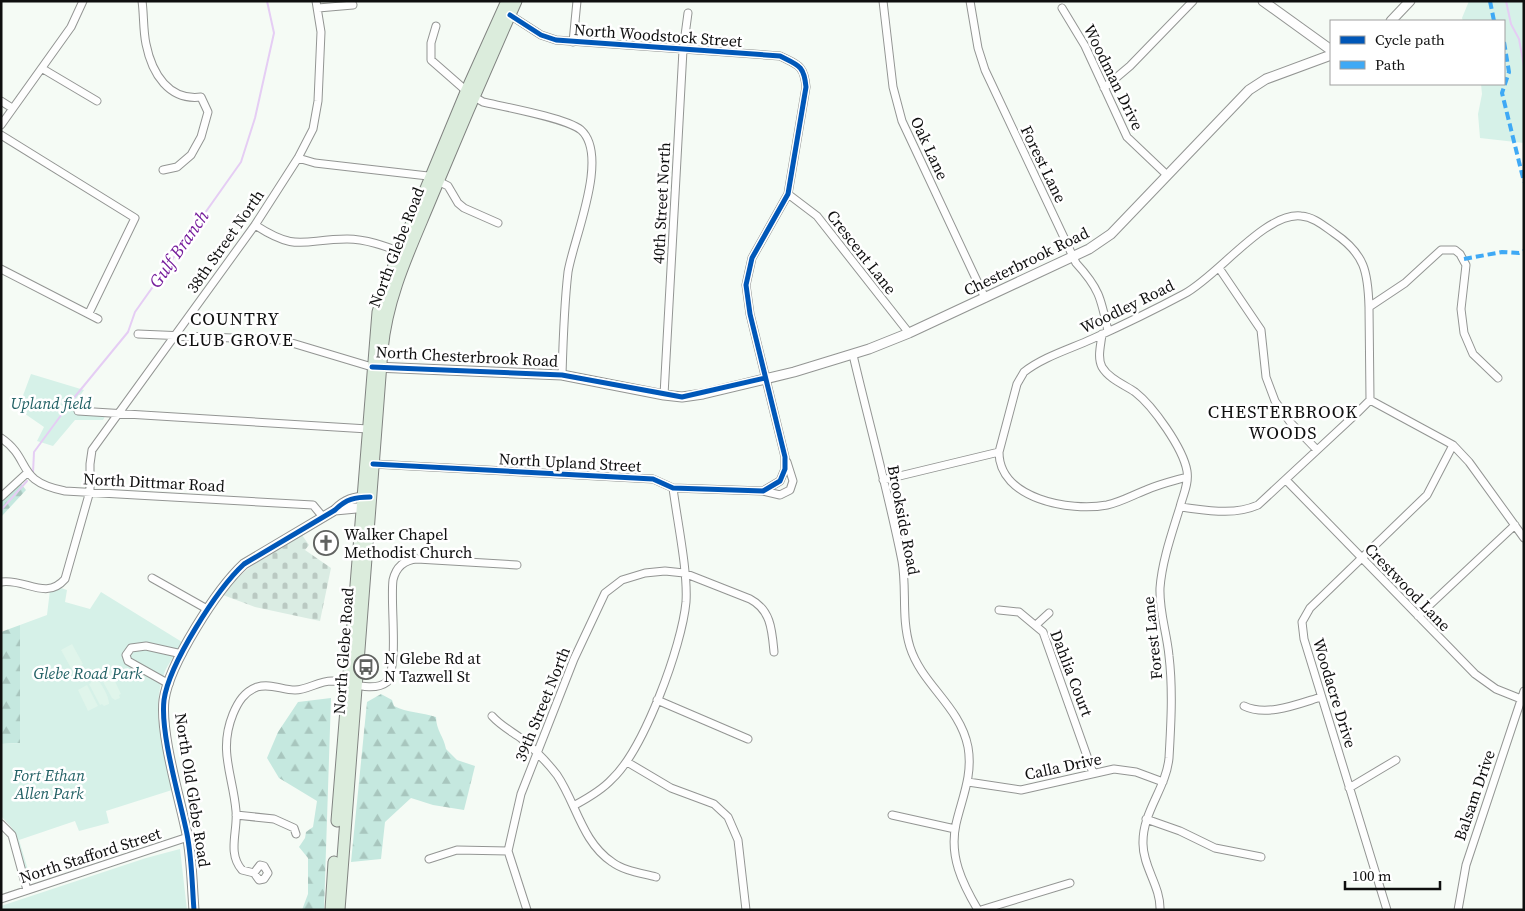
<svg xmlns="http://www.w3.org/2000/svg" width="1525" height="911" font-family="'Source Serif 4',serif">
<style>
.forest{fill:url(#forest-firs)}
.cemetery{fill:url(#cemetery-stones)}
.park{fill:#d6f1e8}
.pitch{fill:#e0f5eb}
.lines{fill:none;stroke-linecap:round;stroke-linejoin:round}
.stream{stroke:#e5cdf4;stroke-width:2}
.minor-casing{stroke:#939593;stroke-width:9}
.tertiary-casing{stroke:#939593;stroke-width:11}
.primary-casing{stroke:#808380;stroke-width:13}
.minor{stroke:#fefefe;stroke-width:7}
.tertiary{stroke:#fefefe;stroke-width:9}
.primary{stroke:#dbecdc;stroke-width:11}
.quiet{stroke:#3fa9f5;stroke-width:4;stroke-dasharray:8 4;stroke-linecap:butt}
.cycleway-casing{stroke:#fff;stroke-width:8}
.cycleway{stroke:#0057b8;stroke-width:5}
.labels{text-anchor:middle;stroke-width:5;stroke-linejoin:round;paint-order:stroke}
.street-label{font-size:16px;fill:#0f0f0f;stroke:#fff}
.park-label{font-size:16px;font-style:italic;fill:#226165;stroke:#fff}
.poi-label{font-size:16px;fill:#0f0f0f;stroke:#fff;text-anchor:start}
.water-label{font-size:18px;font-style:italic;fill:#761d9c;stroke:#fff}
.neighbourhood-label{font-size:18px;letter-spacing:1px;fill:#0f0f0f;stroke:#fff}
</style>
<defs>
<pattern id="forest-firs" width="22" height="20" patternUnits="userSpaceOnUse" patternTransform="scale(1.25)"><rect width="22" height="20" fill="#c5e8df"/><path d="M5 1l3.5 6h-7zM16 11l3.5 6h-7z" fill="#a8c6be"/></pattern>
<pattern id="cemetery-stones" width="16" height="16" patternUnits="userSpaceOnUse" patternTransform="scale(1.25)"><rect width="16" height="16" fill="#daece3"/><path d="M2 7V4a2 2 0 0 1 4 0v3zM10 15v-3a2 2 0 0 1 4 0v3z" fill="#bac9c2"/></pattern>
</defs>
<rect width="100%" height="100%" fill="#f5fbf5"/>
<path class="forest" d="M19,481L26,490L1,517V497Z
M20,625V743L1,744V632Z
M381,694L392,700L394,706C407,713 422,712 436,717C436,730 444,737 446,749L457,760L475,766L464,810L433,805L411,798L385,822L381,859L351,862L367,702Z
M331,698L324,910H302L308,894V858L299,847L305,838L306,832L313,827L317,801L279,778L267,758L278,732L298,702Z"/>
<path class="cemetery" d="M302,535L309,545L305,550L331,568L320,621L255,607L223,595C247,564 269,554 302,535Z"/>
<path class="park" d="M1469,1H1524V143L1480,138L1478,114L1482,94L1481,84H1504V21H1463L1462,18Z
M31,374L84,390L74,404L108,411L103,420H75L53,446L37,441L44,427L18,409Z
M58,587L67,590L65,602L90,609L101,592L182,642C177,651 171,660 166,669C149,707 164,751 172,790L106,811L109,823L79,831L75,821L19,840L31,880L27,882L12,828L1,816V744L20,743V625L47,615L50,590Z
M180,849L187,910H1V906L146,858Z"/>
<path class="pitch" d="M72,644L83,664L72,670L61,650Z
M107,672L108,674L111,673L121,694L119,695L120,698L115,700L112,698L101,678L102,674Z
M95,677C101,682 109,696 109,704L104,706L102,704L100,705L89,684L91,683L90,680Z
M87,685L98,706L88,711L78,690Z"/>
<g class="lines">
<path class="stream" d="M1506,1L1511,24L1519,39L1524,66
M33,473L34,452L73,399L128,332L135,312L241,162L255,118L274,33L267,1
M1,510L27,481"/>
<defs>
<path id="minor" d="M142,1C144,15 143,30 146,44C152,74 169,101 201,97L208,112L201,137L191,155L177,167L163,170
M883,1L893,87L902,121L985,298
M970,1L978,48L985,70L1076,263C1099,288 1101,298 1108,331
M318,8L353,5
M1062,8L1085,46L1127,137L1167,175
M436,26L431,43V60L471,95L483,102C505,107 566,118 581,130C610,156 573,240 568,272C564,306 563,341 562,375
M573,42L577,1
M43,69L97,101
M1104,88L1130,66L1193,1
M1,101L12,108
M1,125L71,27L83,1
M1,135L135,218L89,313
M298,158L315,163L428,176L448,186L458,203L464,208L498,223
M788,194L817,216L909,333
M255,225C298,253 303,239 347,239C366,239 385,246 403,253
M1219,268L1261,330L1266,377L1275,401L1290,422L1317,450
M1,269L98,319
M138,334L282,340L372,367
M1102,334C1101,345 1097,357 1102,367C1109,379 1125,385 1135,392C1153,406 1183,448 1187,471C1189,484 1183,495 1180,507C1172,533 1162,561 1160,588C1159,612 1167,633 1169,656C1173,689 1171,724 1169,758C1166,789 1142,812 1143,844C1143,867 1161,887 1160,910
M853,355C869,423 888,491 902,561C907,589 901,618 910,647C922,685 960,706 968,747C973,775 962,798 956,824C949,856 962,883 978,910
M664,395L683,50L688,13
M1370,400L1453,445L1469,462L1524,538
M78,411L368,429
M1,438C33,460 14,481 65,491L313,505L323,517
M999,452C999,499 1070,512 1107,505C1121,502 1133,495 1146,490C1160,484 1173,481 1187,477
M373,464L653,479L673,488L763,491L780,481L785,469V457L750,314L746,285L752,258L788,194L806,87C804,65 798,65 780,56L556,40L541,35L510,15
M883,480L999,452L1017,384L1024,372C1043,357 1070,349 1092,339C1123,325 1154,310 1184,294C1218,276 1265,212 1301,216C1314,217 1324,226 1334,233C1365,254 1368,272 1369,307
M1286,480L1475,674L1496,689L1521,699
M763,491L780,495L790,490L793,481L787,462
M1,497L27,473
M1180,507C1206,510 1233,516 1258,505L1356,414L1370,400L1369,307L1405,283L1441,250H1455L1460,254L1466,265L1461,309L1464,333L1473,354L1498,378
M152,578L207,609
M1,582C25,578 46,601 65,579L90,491V464L92,450L255,225L298,158L313,129L318,101L321,32L316,1
M999,610L1019,612L1043,632L1093,773
M1418,616L1515,525
M1037,624L1049,613
M169,684L128,661L126,655L131,648L146,646L182,654
M657,700L748,739
M1244,706C1267,717 1298,704 1321,697
M492,716C501,726 511,731 522,739C534,749 547,762 557,775C576,803 582,842 612,862C624,871 641,873 656,877
M627,762L671,788L714,804L728,817L738,840L746,910
M968,782L1021,790L1114,769L1136,772L1163,782
M1349,788L1396,760
M575,805C588,798 602,790 612,779C644,749 682,646 686,602C688,571 677,520 673,488
M236,815L274,819L294,828L296,834
M892,815L955,829
M1146,819L1180,831L1215,848L1261,857
M1,824L12,835L27,890
M429,859L457,850L508,851
M254,873L260,865L264,866L268,873L264,879L259,880L254,873L242,870C227,853 238,831 236,811C233,775 218,751 233,714C238,702 244,692 257,687C271,683 282,690 295,690C308,690 318,681 332,681C348,682 373,693 387,682C399,664 390,603 393,580C396,567 404,560 417,559L517,565
M1,899L188,837
M527,910L508,851L521,794L574,659L605,593L622,580L645,573L665,571L684,573L750,599C771,610 772,630 774,652
M981,910L1070,883
M1387,910L1304,639L1302,622L1310,608L1427,495L1453,445
M1458,910L1466,865L1524,691"/>
<path id="tertiary" d="M1263,1L1331,50
M1391,21L1410,1
M375,367L562,375L664,395L682,397L703,394L794,372L869,349L909,333L1089,249L1111,234L1249,90L1266,79L1331,55
M335,510L367,507
M194,910C192,885 192,859 187,834C180,799 160,734 164,700C169,664 217,589 244,564L335,510C345,500 354,497 368,497"/>
<path id="primary" d="M337,821L378,312L391,273L466,92L507,1
M331,910L334,862
M339,910L382,350C387,295 411,247 432,196C459,131 487,66 516,1"/>
</defs>
<use href="#minor" class="minor-casing"/>
<use href="#tertiary" class="tertiary-casing"/>
<use href="#primary" class="primary-casing"/>
<use href="#minor" class="minor"/>
<use href="#tertiary" class="tertiary"/>
<use href="#primary" class="primary"/>
<path class="quiet" d="M1490,1L1494,21
M1504,42L1509,72L1502,93L1524,182
M1464,259L1502,252L1519,253L1524,251"/>
<defs>
<path id="cycleway" d="M372,367L562,375L682,397L765,378
M373,464L653,479L673,488L763,491L780,481L785,469V457L750,314L746,285L752,258L788,194L806,87C804,65 798,65 780,56L556,40L541,35L510,15
M194,910C192,885 192,859 187,834C180,799 160,734 164,700C169,664 217,589 244,564L335,510C346,499 355,497 370,497"/>
</defs>
<use href="#cycleway" class="cycleway-casing"/>
<use href="#cycleway" class="cycleway"/>
</g>
<defs>
<symbol id="church-ring" viewBox="-11 -11 22 22"><circle r="9.5" fill="#fff" stroke="#606260" stroke-width="1.5"/><path d="M-1.2-6h2.4v3.5h3.3v2.4h-3.3V6h-2.4V-.1h-3.3v-2.4h3.3Z" fill="#606260"/></symbol>
<symbol id="bus-ring" viewBox="-11 -11 22 22"><circle r="9.5" fill="#fff" stroke="#606260" stroke-width="1.5"/><path d="M-5-6H5V4H4V6H2V4H-2V6H-4V4H-5ZM-3.5-4V0h7V-4ZM-3.5 1.2v1.5H-2V1.2ZM2 1.2v1.5H3.5V1.2Z" fill="#606260"/></symbol>
</defs>
<g fill-rule="evenodd">
<use href="#church-ring" x="312" y="529" width="28" height="28"/>
<use href="#bus-ring" x="352" y="653" width="28" height="28"/>
</g>
<g class="labels">
<g class="street-label">
<text transform="translate(658 35) rotate(4)" y="6">North Woodstock Street</text>
<text transform="translate(1114 77) rotate(64)" y="6">Woodman Drive</text>
<text transform="translate(930 148) rotate(65)" y="6">Oak Lane</text>
<text transform="translate(1044 164) rotate(64)" y="6">Forest Lane</text>
<text transform="translate(661 203) rotate(-87)" y="6">40th Street North</text>
<text transform="translate(225 241) rotate(-55)" y="6">38th Street North</text>
<text transform="translate(396 247) rotate(-69)" y="6">North Glebe Road</text>
<text transform="translate(862 252) rotate(52)" y="6">Crescent Lane</text>
<text transform="translate(1026 261) rotate(-26)" y="6">Chesterbrook Road</text>
<text transform="translate(1127 306) rotate(-26)" y="6">Woodley Road</text>
<text transform="translate(467 356) rotate(3)" y="6">North Chesterbrook Road</text>
<text transform="translate(570 462) rotate(3)" y="6">North Upland Street</text>
<text transform="translate(154 482) rotate(3)" y="6">North Dittmar Road</text>
<text transform="translate(904 520) rotate(79)" y="6">Brookside Road</text>
<text transform="translate(1408 587) rotate(46)" y="6">Crestwood Lane</text>
<text transform="translate(1152 638) rotate(-96)" y="6">Forest Lane</text>
<text transform="translate(343 651) rotate(-86)" y="6">North Glebe Road</text>
<text transform="translate(1072 673) rotate(69)" y="6">Dahlia Court</text>
<text transform="translate(1335 693) rotate(73)" y="6">Woodacre Drive</text>
<text transform="translate(542 704) rotate(-68)" y="6">39th Street North</text>
<text transform="translate(1063 766) rotate(-12)" y="6">Calla Drive</text>
<text transform="translate(193 790) rotate(81)" y="6">North Old Glebe Road</text>
<text transform="translate(1474 795) rotate(-71)" y="6">Balsam Drive</text>
<text transform="translate(90 855) rotate(-18)" y="6">North Stafford Street</text>
</g>
<g class="park-label">
<text x="51" y="409">Upland field</text>
<text x="88" y="679">Glebe Road Park</text>
<text x="49" y="781">Fort Ethan<tspan x="49" dy="18">Allen Park</tspan></text>
</g>
<g class="poi-label">
<text x="344" y="540">Walker Chapel<tspan x="344" dy="18">Methodist Church</tspan></text>
<text x="384" y="664">N Glebe Rd at<tspan x="384" dy="18">N Tazwell St</tspan></text>
</g>
<g class="water-label">
<text transform="translate(179 249) rotate(-55)" y="6">Gulf Branch</text>
</g>
<g class="neighbourhood-label">
<text x="235" y="325">COUNTRY<tspan x="235" dy="21">CLUB GROVE</tspan></text>
<text x="1283" y="418">CHESTERBROOK<tspan x="1283" dy="21">WOODS</tspan></text>
</g>
</g>
<rect width="1525" height="911" fill="none" stroke="#0f0f0f" stroke-width="5"/>
<rect x="1330" y="20" width="175" height="65" fill="#ffffff" stroke="#9f9f9f"/>
<rect x="1340" y="36" width="25" height="8" fill="#0057b8" stroke="#9f9f9f"/>
<text x="1375" y="45" font-size="15" fill="#0f0f0f">Cycle path</text>
<rect x="1340" y="61" width="25" height="8" fill="#3fa9f5" stroke="#9f9f9f"/>
<text x="1375" y="70" font-size="15" fill="#0f0f0f">Path</text>
<path d="M1345 881v8h95v-8" fill="none" stroke="#0f0f0f" stroke-width="2.5"/>
<text x="1352" y="881" font-size="15" fill="#0f0f0f" stroke="#ffffff" stroke-width="4" paint-order="stroke">100 m</text>
</svg>
